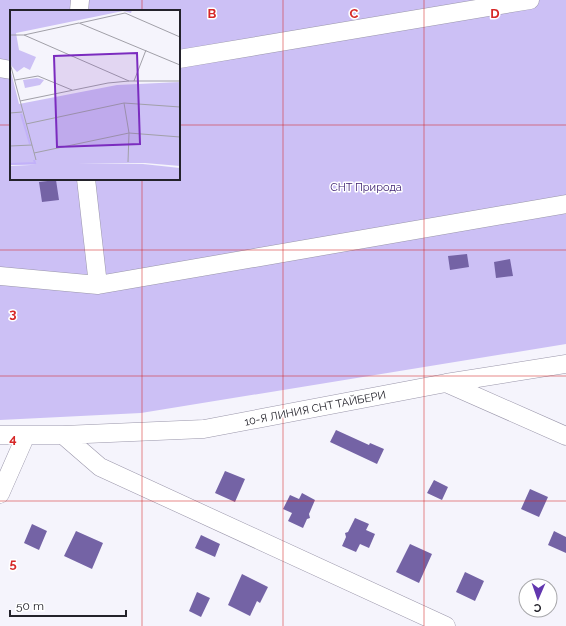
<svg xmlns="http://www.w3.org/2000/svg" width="566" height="626" font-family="Raleway,sans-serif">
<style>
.green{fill:#ccc0f5;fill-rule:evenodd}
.building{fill:#7463a5}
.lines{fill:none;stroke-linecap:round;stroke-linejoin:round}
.street-casing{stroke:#9a96aa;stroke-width:19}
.street{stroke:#fff;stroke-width:18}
.grid{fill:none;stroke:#d62828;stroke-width:1;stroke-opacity:0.55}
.labels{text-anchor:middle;stroke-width:3;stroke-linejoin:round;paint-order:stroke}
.park-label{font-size:11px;fill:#3e2172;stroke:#fff}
.street-label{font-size:11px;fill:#23222a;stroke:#fff}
.inset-river{fill:none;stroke:#c2b1f9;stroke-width:2}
.inset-road{fill:none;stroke:#a1a0a8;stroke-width:1}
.view{fill:#7b2cbf;fill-opacity:0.15;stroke:#7b2cbf;stroke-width:2}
.inset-edge{fill:none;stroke:#23222a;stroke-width:2}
.grid-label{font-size:13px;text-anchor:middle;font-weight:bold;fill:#d62828;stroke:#fff;stroke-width:3;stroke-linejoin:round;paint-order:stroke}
</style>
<rect width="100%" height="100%" fill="#f5f4fc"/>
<path class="green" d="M0,0H566V344L141,413L0,420ZM11,11H179V179H11Z"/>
<path class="building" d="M56,180L59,200L42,202L39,182Z
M467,254L469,267L450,270L448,256Z
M510,259L513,276L496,278L494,262Z
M336,430L369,445L370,443L384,449L377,464L330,442Z
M225,471L245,479L235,502L215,493Z
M434,480L448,487L442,500L427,493Z
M530,489L548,497L539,517L521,509Z
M302,493L315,500L309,514L310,518L307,519L303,528L288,521L292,513L283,509L290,495L299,499Z
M355,518L369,524L366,530L375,534L369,548L360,544L356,552L342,546L346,537L345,533L348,532Z
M32,524L47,531L39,550L24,543Z
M76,531L103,543L92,569L64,556Z
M554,531L566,537V553L548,545Z
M201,535L220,544L215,557L195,548Z
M410,544L432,554L419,583L396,572Z
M465,572L484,581L475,601L456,592Z
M242,574L268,587L260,603L257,601L250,616L228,605Z
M197,592L210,598L201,617L189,611Z"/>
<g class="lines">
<defs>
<path id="street" d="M79,11L80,0
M179,59L530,0
M0,68L11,70
M86,179L98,285
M0,276L98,285L566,204
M446,383L566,436
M0,435H63L100,467L446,626
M63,435L204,429L446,383L566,364
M0,494L26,435"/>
</defs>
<use href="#street" class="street-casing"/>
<use href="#street" class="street"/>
</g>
<path class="grid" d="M142,0V11M283,0V626M424,0V626M0,125H11M179,125H566M142,179V626M0,250H566M0,376H566M0,501H566"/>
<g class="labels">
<g class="park-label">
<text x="366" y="191">СНТ Природа</text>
</g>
<g class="street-label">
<text transform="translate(315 408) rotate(-11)" y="4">10-Я ЛИНИЯ СНТ ТАЙБЕРИ</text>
</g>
</g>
<g transform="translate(10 10)">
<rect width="170" height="170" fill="#f5f4fc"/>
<path d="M0,0H122L121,3L113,1L6,23L9,40L26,47L20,60L14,57L7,62L0,54ZM0,58L9,94L107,75L170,72V156L135,153L0,155ZM27,68L34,70L30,75L15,78L13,70ZM41,154H133L170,158V170H0V156Z" fill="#ccc0f5"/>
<path class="inset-river" d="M11,104L20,134M0,154L25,153L24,150"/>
<path class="inset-road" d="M70,13L115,3L170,27M0,25H14M0,53L26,150M170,55L69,13L14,25L119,71H170M5,70L28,66L62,80M124,71L136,40M10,91L98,73L119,71M114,93L119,123L118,152M0,103L12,102M16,114L114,93L170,97M0,136L22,135M24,143L119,123L170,127"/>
<path class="view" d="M127,43L130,134L47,137L44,46Z"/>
<rect width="170" height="170" class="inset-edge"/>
</g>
<g class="grid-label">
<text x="212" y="18">B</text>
<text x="354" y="18">C</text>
<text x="495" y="18">D</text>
<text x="13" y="318">3</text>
<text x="13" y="443">4</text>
<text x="13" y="568">5</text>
</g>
<g transform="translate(538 598) rotate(182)"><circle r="19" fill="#ffffff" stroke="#a7a7aa"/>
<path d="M0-3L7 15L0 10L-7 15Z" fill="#6237af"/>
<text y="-6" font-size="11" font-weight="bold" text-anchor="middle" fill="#23222a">С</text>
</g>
<path d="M10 610v6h116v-6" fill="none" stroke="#23222a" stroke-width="2"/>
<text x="16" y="610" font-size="12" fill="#23222a" stroke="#ffffff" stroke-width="3" paint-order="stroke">50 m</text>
</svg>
